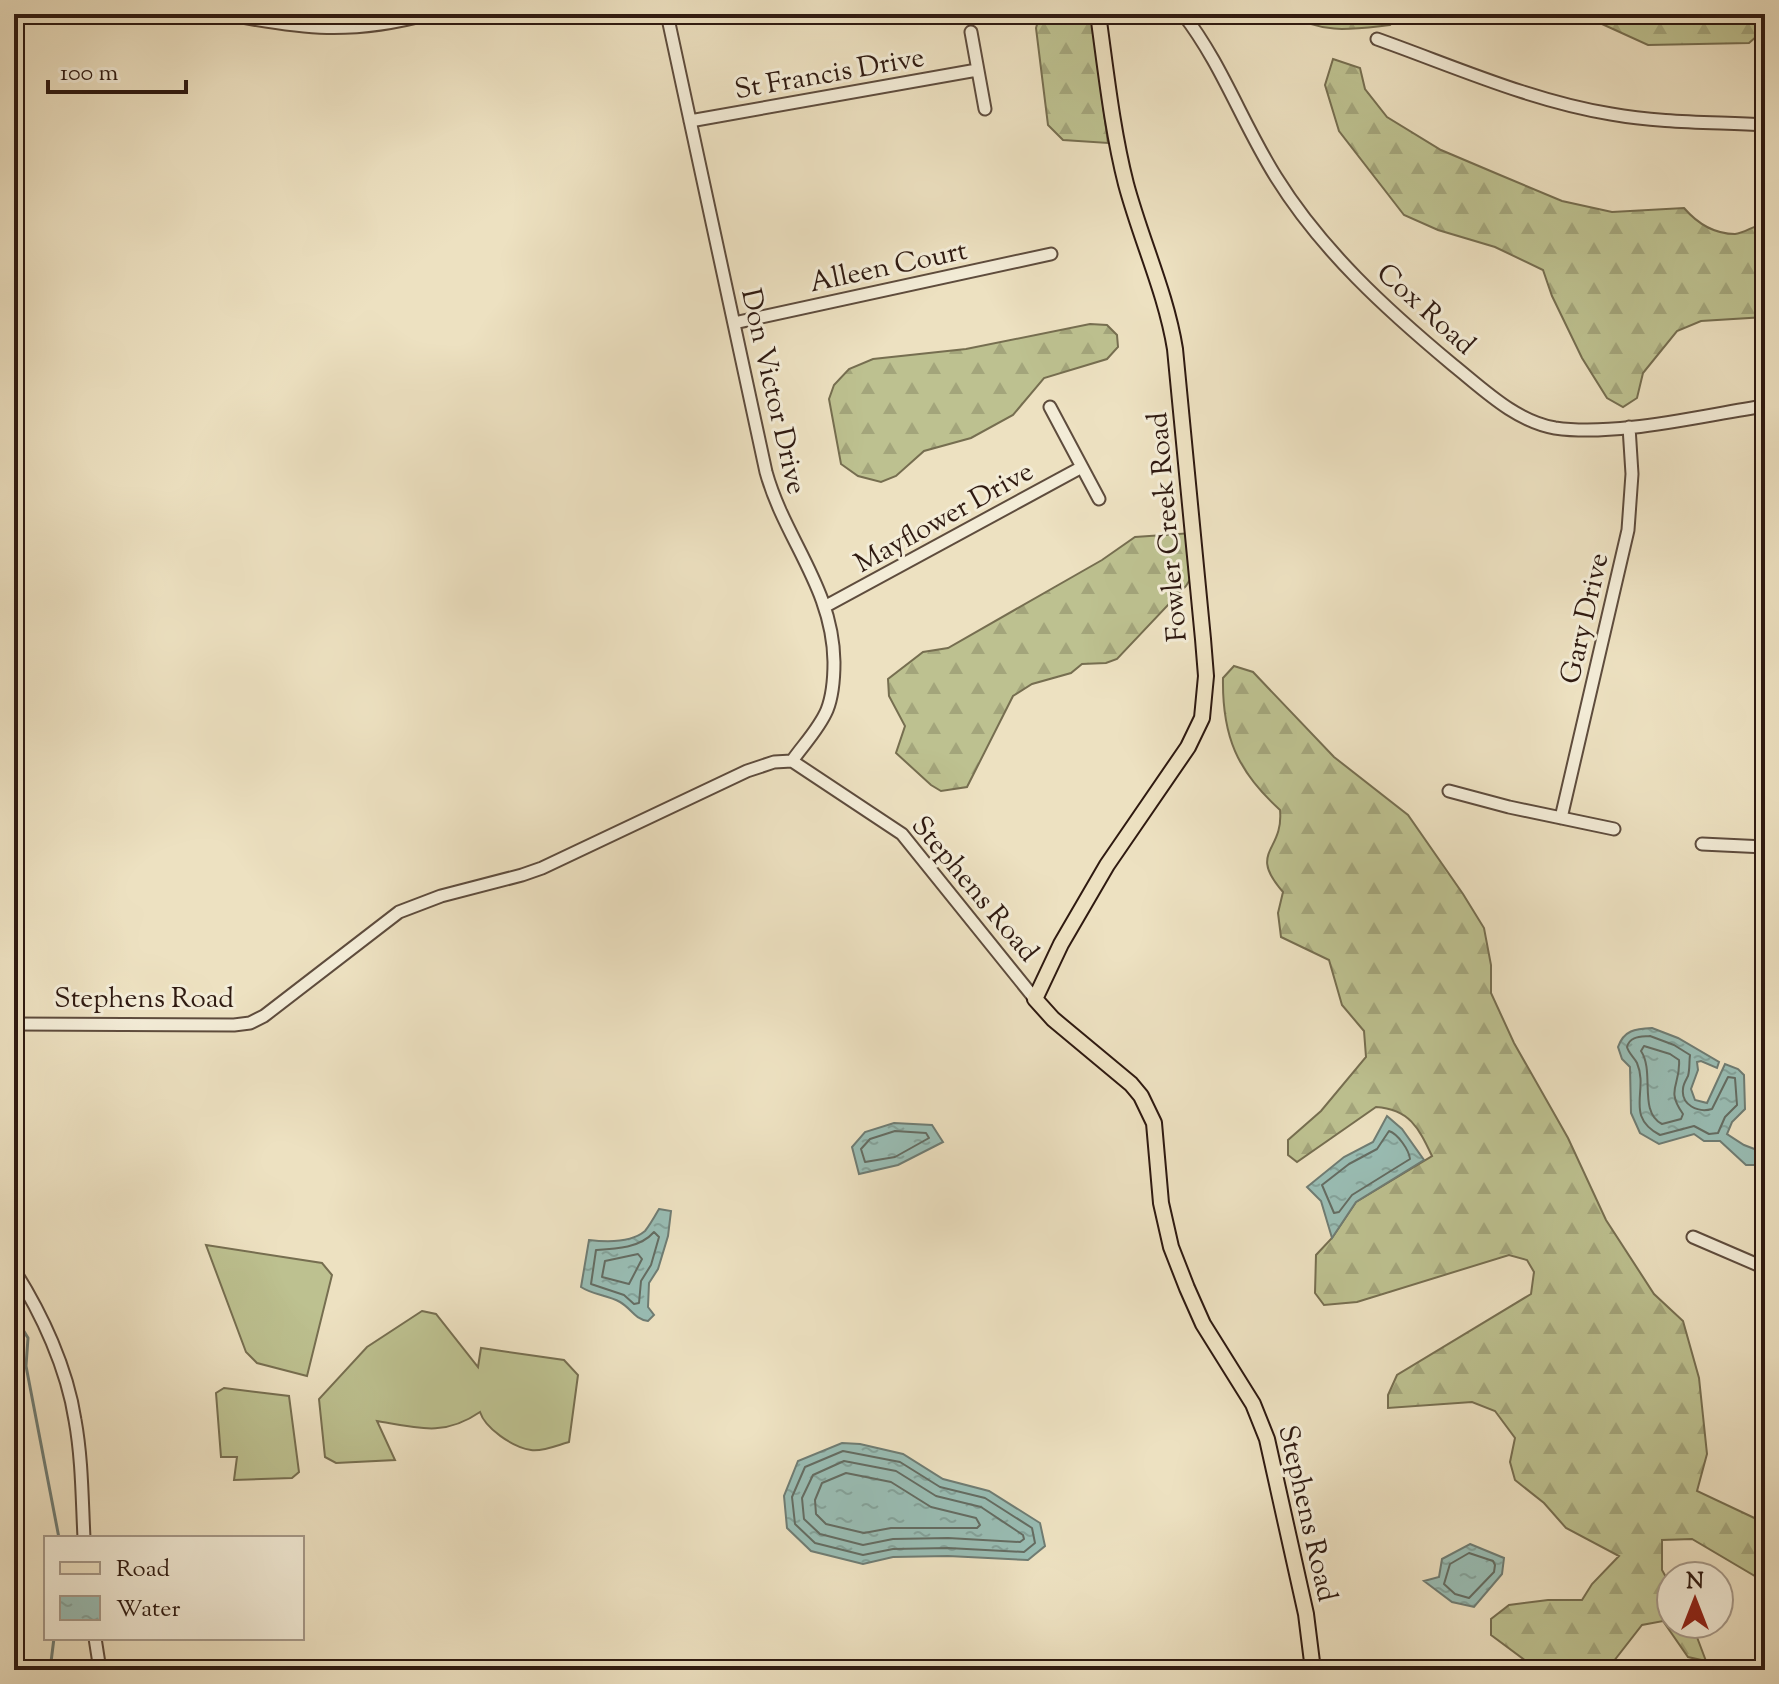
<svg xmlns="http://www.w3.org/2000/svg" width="1779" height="1684" font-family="'Sorts Mill Goudy',serif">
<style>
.forest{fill:url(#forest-firs);stroke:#766e50;stroke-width:2}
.pitch{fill:#bdc190;stroke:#766e50;stroke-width:2}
.water{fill:url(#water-ripples);stroke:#6f7c73;stroke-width:2}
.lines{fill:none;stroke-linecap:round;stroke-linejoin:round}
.shore{stroke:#646c62;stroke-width:2}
.stream{stroke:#6f7c73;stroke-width:3}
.minor-casing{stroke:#5e4c3d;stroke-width:15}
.major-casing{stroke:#2f1a11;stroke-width:18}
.minor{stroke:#f3ecd7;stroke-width:11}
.major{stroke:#ede1c1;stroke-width:14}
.labels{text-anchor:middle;stroke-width:6;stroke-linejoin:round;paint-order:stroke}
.street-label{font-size:28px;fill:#2f1a11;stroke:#f3ecd7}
</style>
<defs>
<pattern id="forest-firs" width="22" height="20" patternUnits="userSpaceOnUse" patternTransform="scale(2)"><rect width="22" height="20" fill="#bdc190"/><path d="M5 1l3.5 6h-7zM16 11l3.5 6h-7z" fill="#a3a57b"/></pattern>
<pattern id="water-ripples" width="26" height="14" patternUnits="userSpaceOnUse" patternTransform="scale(2)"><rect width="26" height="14" fill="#99bdb4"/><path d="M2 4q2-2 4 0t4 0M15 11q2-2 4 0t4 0" fill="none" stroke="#84a29a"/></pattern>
</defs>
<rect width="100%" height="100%" fill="#ede1c1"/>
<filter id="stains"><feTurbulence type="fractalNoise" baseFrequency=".0025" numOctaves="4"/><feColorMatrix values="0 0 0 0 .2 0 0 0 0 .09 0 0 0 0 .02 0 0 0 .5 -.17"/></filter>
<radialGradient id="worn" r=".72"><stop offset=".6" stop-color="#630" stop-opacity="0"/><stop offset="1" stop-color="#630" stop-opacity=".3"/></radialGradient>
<path class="forest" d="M1040,14H1091L1108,143L1063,140L1048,125L1036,28Z
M1290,14H1400L1390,25C1353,29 1323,35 1290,14Z
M1580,14H1765V29L1749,43L1648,45Z
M1333,59L1360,68L1365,89L1387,117L1441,150L1500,175L1562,201L1612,212L1684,208C1697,223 1714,234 1735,234C1745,233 1754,225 1765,224V317L1701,321L1677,331L1643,373L1637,398L1623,407L1607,398L1582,358L1552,296L1543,270L1495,247L1438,230L1404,215L1339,131L1325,85Z
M1090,324L1107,325L1117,335L1118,347L1107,359L1044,378L1013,415L971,438L924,451L896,476L881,482L858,476L841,464L829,399L834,385L849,369L873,359L966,349Z
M1192,533L1196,570L1186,586L1117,659L1106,663L1082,664L1071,673L1032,684L1013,696L967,787L941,791L931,785L896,753L905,726L889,696L888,679L923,652L948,648L1102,560L1135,537Z
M1234,666L1253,672L1334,757L1408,815L1463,894L1484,928L1491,965V993L1514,1043L1568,1138L1606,1220L1654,1294L1683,1321L1699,1378L1707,1454L1697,1491L1765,1523V1582L1692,1539L1662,1540V1570L1671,1586V1624H1692L1706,1661L1688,1657L1663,1621L1642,1625L1610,1666V1670H1538L1491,1635V1619L1509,1605L1548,1600H1582L1592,1584L1619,1556L1566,1528L1544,1503L1515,1480L1510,1462L1515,1438L1495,1411L1472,1402L1388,1408V1395L1397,1375L1531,1294L1534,1272L1527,1260L1509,1255L1357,1302L1324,1305L1315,1293L1316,1255L1332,1238L1356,1202L1432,1156C1419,1129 1410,1109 1376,1107L1297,1162L1288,1155V1140L1321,1111L1366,1057L1364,1031L1342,1005L1329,960L1281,937L1278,913L1283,892C1247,851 1284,852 1280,810C1237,771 1222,736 1223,678Z"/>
<path class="pitch" d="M206,1245L322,1263L332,1275L307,1376L257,1363L246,1352Z
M422,1311L436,1314L478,1367L481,1348L564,1360L578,1375L569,1442C558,1445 542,1452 531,1450C512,1447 485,1428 480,1412C444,1437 417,1428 377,1421L395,1460L336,1463L325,1457L319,1399L367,1347Z
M224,1388L289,1396L299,1472L292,1478L234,1480L237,1457H221L216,1393Z"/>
<path class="water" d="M1652,1028L1678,1038L1719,1062L1717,1068L1701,1061L1697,1062L1698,1070L1691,1089L1695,1100L1707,1103L1725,1064L1738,1069L1744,1075L1745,1109L1732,1122L1727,1134L1744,1145L1765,1153V1160L1760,1165H1746L1720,1141H1704L1694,1134L1659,1144L1640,1133L1631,1113L1630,1067L1622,1059L1618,1047C1624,1030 1635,1029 1652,1028Z
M1387,1116L1402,1129L1424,1160L1356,1202L1332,1238L1321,1201L1307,1187L1344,1157L1373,1142Z
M894,1123L932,1125L943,1142L898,1165L859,1174L852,1147L865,1132Z
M659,1209L671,1211L668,1236L658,1269L649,1283L648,1307L654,1315L648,1321C634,1319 631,1308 620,1302C607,1295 593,1295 581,1287L589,1240C606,1242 631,1243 645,1231C650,1225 655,1216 659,1209Z
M842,1443L860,1444L903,1454L943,1479L989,1491L1040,1523L1045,1546L1028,1560L948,1556L893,1557L863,1564L811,1551L787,1528L784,1496L798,1461Z
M1470,1544L1504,1558L1502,1574L1474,1607L1452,1602L1424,1581L1439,1577L1442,1559Z"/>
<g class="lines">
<path class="shore" d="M1650,1036L1674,1045L1690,1055C1689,1062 1690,1069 1688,1076C1686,1080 1683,1084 1683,1089C1681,1105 1698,1113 1712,1109L1728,1077L1735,1078L1737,1105L1725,1117L1718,1133L1709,1134L1694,1126L1660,1135C1624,1116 1649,1091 1637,1063C1634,1057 1629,1054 1627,1047C1630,1036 1640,1037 1650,1036Z
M1644,1046L1670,1054L1679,1060C1681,1085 1665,1089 1683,1114L1681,1119L1662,1124C1638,1112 1655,1072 1641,1051Z
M895,1131L926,1133L929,1138L895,1157L865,1162L861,1149L870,1139Z
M1389,1131C1398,1134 1409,1150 1410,1159L1352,1195L1339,1212L1334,1213L1322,1185L1349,1164L1377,1149Z
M654,1232L659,1237L651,1265L641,1281L639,1303L634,1304L624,1295L591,1284L596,1250C616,1249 640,1248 654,1232Z
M638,1254L642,1259L629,1284L602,1277L605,1261Z
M843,1451L900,1462L940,1487L985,1498L1032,1528L1035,1543L1024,1552L948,1548L893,1549L863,1555L815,1543L795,1524L792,1497L805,1467Z
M844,1461L896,1471L936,1496L981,1507L1023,1535L1024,1539L1020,1542L948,1538L893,1539L863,1545L820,1534L804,1519L802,1498L813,1475Z
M846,1473L891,1482L931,1507L976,1518L980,1525L977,1528H891L864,1533L826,1524L816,1514L815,1500L822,1483Z
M1469,1553L1493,1561L1495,1565L1494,1572L1469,1598L1455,1594L1444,1584L1450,1564Z"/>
<path class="stream" d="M14,1315L28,1338L26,1366L59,1538
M50,1670L54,1638"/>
<defs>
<path id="minor" d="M225,14C303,29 351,35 429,14
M667,14L766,472C785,540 833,588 834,662C834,678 833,695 827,710C819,729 803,745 792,761
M1183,14C1222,64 1242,123 1276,177C1322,251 1387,310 1453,365C1483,389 1515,421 1555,428C1617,437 1703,415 1765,406
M971,32L985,109
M1377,39C1453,66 1531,101 1611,114C1661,123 1714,122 1765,125
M690,121L977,70
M734,323L1051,254
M1050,407L1099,499
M826,606L1082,467
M1449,791L1509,807L1614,829
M1561,818L1628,530L1632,474L1629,427
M1702,844L1765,847
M14,1024L234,1025L250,1023L264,1016L399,912L441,896L522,875L542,868L747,771L774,762L792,761L902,834L1035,999
M1693,1237L1765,1268
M14,1270C42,1314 67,1368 75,1420C82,1458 82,1499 84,1538
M95,1638L100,1670"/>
<path id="major" d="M1098,14C1106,71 1112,129 1126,184C1141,240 1166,293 1175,349L1203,639L1206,676L1202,718L1188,747L1107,865L1061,944L1035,999L1053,1019L1131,1084L1141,1096L1154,1123L1161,1203L1171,1247L1187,1288L1203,1324L1253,1404L1267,1439L1306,1614L1313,1670"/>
</defs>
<use href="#minor" class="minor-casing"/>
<use href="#major" class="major-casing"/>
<use href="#minor" class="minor"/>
<use href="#major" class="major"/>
</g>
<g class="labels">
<g class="street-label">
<text transform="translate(829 72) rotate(-10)" y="10">St Francis Drive</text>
<text transform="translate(888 265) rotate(-12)" y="10">Alleen Court</text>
<text transform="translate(1427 308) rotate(42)" y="10">Cox Road</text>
<text transform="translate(775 391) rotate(77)" y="10">Don Victor Drive</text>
<text transform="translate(943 516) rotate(-29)" y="10">Mayflower Drive</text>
<text transform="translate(1166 527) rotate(-95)" y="10">Fowler Creek Road</text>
<text transform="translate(1583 618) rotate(-77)" y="10">Gary Drive</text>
<text transform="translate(976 888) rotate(50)" y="10">Stephens Road</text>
<text x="144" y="1007">Stephens Road</text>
<text transform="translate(1309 1513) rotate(77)" y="10">Stephens Road</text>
</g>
</g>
<rect width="1779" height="1684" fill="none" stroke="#ede1c1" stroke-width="48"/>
<rect x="16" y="16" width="1747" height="1652" fill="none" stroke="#2f1a11" stroke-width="4"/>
<rect x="24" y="24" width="1731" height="1636" fill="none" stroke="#2f1a11" stroke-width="2"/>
<rect x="44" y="1536" width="260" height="104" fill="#f3ecd7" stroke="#a59888" stroke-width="2"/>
<rect x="60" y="1562" width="40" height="12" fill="#ede1c1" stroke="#a59888" stroke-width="2"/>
<text x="116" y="1576" font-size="24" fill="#2f1a11">Road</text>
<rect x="60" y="1596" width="40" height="24" fill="url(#water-ripples)" stroke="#a59888" stroke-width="2"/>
<text x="116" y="1616" font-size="24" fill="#2f1a11">Water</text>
<g transform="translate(1695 1600)"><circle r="38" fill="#f3ecd7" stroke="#a59888" stroke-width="2"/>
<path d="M0-6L14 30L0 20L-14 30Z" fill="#8f2418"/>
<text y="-12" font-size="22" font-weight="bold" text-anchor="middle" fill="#2f1a11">N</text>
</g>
<path d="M48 80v12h138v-12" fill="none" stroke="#2f1a11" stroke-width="4"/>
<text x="60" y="80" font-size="24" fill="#2f1a11" stroke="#f3ecd7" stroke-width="6" paint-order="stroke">100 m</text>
<rect width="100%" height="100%" filter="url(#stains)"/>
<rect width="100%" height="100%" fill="url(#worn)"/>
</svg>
